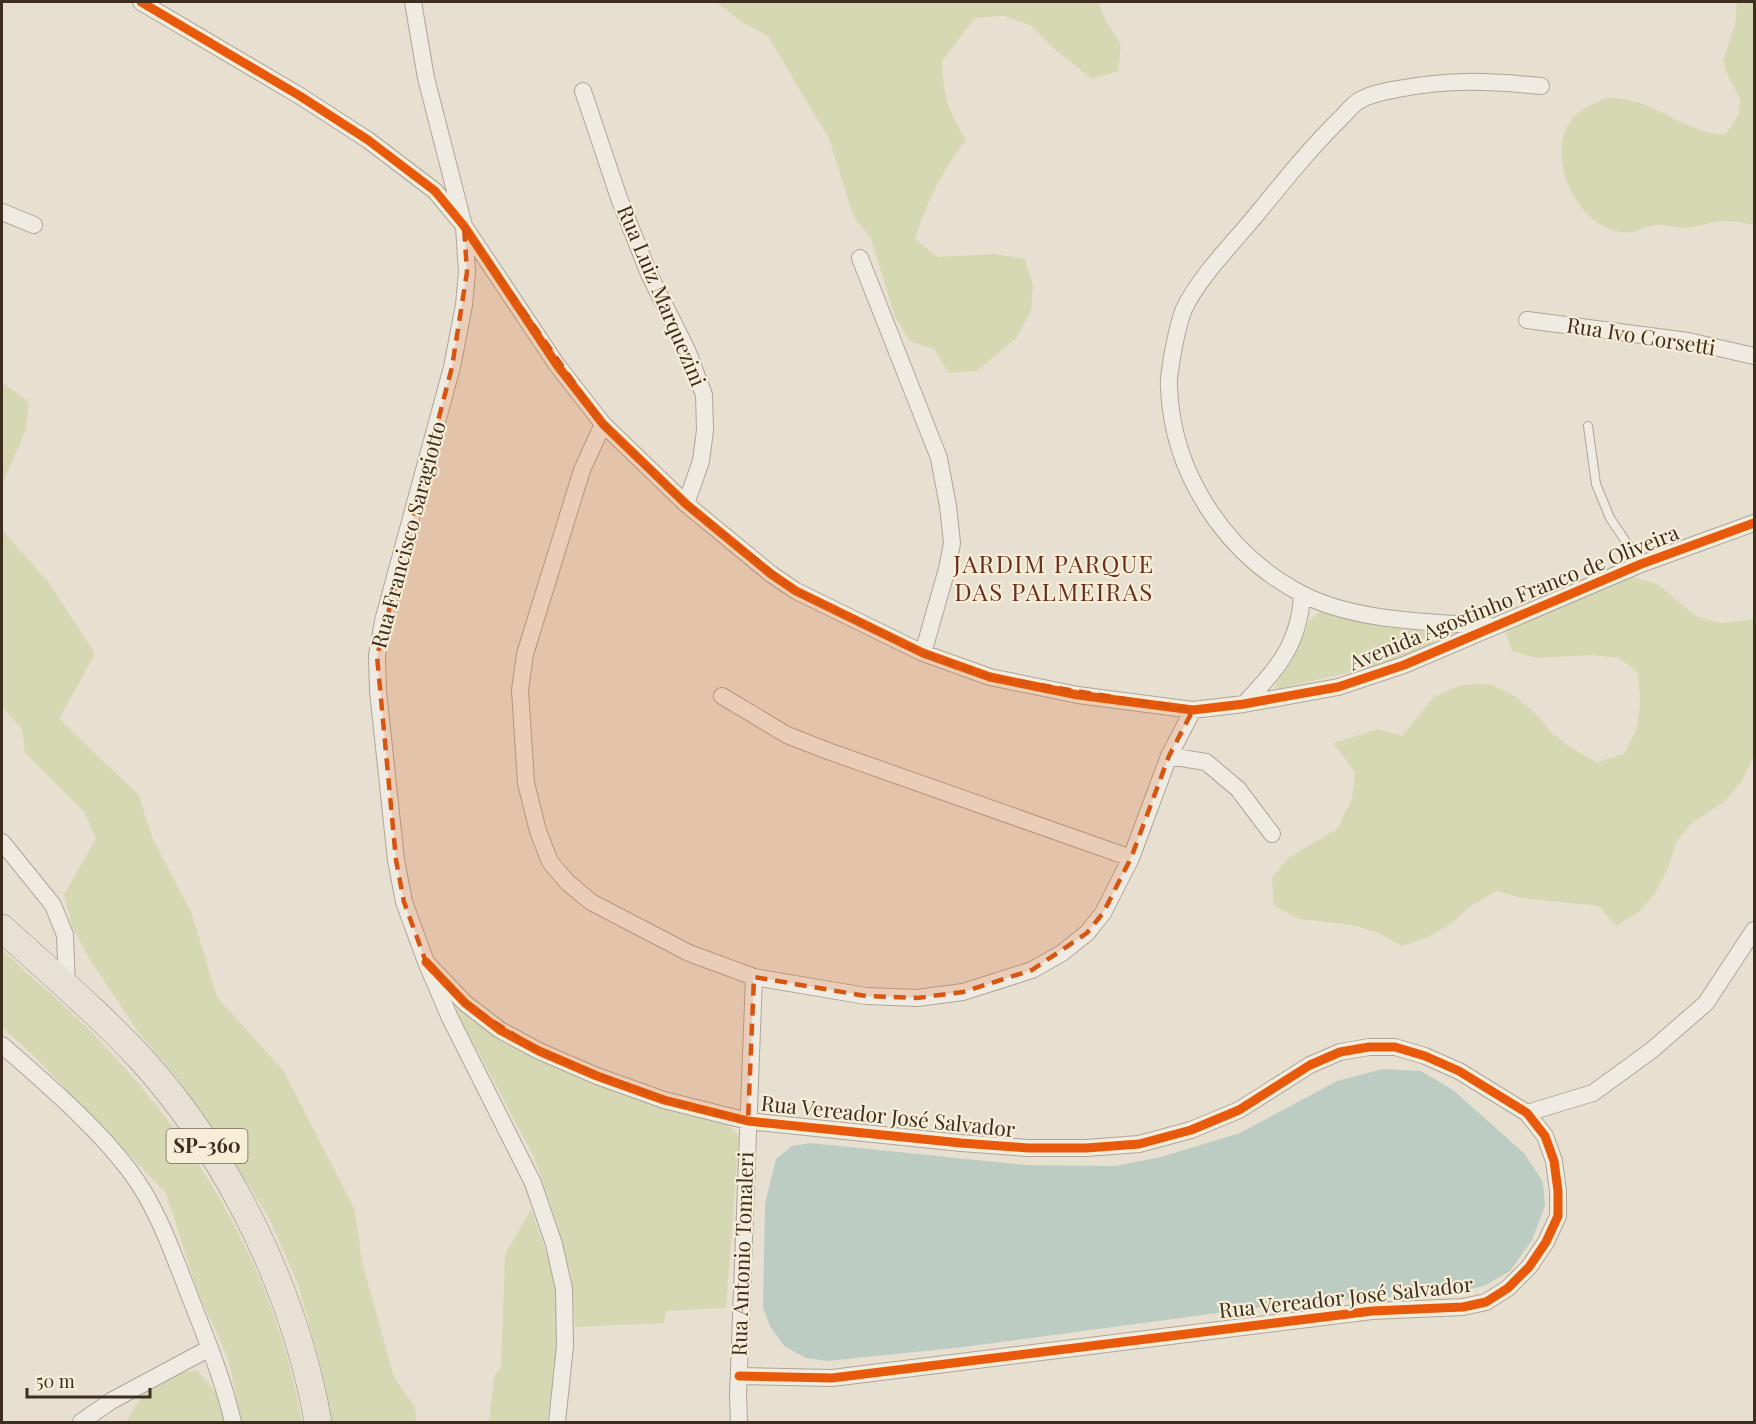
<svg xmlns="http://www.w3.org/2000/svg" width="1756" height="1424" font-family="'Playfair Display',serif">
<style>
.green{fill:#d6d7b3}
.water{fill:#bcccc2}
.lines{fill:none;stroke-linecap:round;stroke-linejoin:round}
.lane-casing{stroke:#ada599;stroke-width:10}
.street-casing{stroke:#ada599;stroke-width:18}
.primary-casing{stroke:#928b80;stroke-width:28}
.lane{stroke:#efebe3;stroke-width:8}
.street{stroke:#efebe3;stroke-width:16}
.primary{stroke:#e6e1d4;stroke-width:27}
.cycleway-casing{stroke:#f7eed8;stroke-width:13}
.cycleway{stroke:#e8590c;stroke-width:9}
.marked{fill:#d7550e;fill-opacity:0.2;stroke:#d7550e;stroke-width:4.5;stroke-dasharray:12 8;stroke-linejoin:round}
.labels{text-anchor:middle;stroke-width:4.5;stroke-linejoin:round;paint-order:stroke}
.shield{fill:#f7eed8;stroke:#756857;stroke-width:1.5}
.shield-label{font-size:20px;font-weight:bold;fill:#3d2e20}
.street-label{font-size:21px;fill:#3d2e20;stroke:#f7eed8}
.quarter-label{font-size:24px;letter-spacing:1.5px;fill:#6b2e1e;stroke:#f7eed8}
</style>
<rect width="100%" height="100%" fill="#e7e0d1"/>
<path class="green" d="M716,2H1098L1106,21L1121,45L1118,71L1092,79L1053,48L1032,26L1004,16L975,18L942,61C943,95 948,110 966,140C943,169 926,203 915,239L938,257L995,254L1025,259L1033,285L1031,311L1017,337L977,371L949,373L934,349L910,341L895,317L871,238L854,218L829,139L768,36L742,22Z
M1737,2H1754V225C1742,222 1727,220 1714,222C1703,224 1694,228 1683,228C1673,227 1665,224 1656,225C1636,228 1635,237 1612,230C1569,217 1538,136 1584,109C1591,105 1602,99 1609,98C1613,97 1619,99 1623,99C1659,104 1688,133 1725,135L1739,114L1740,99L1727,74L1723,61L1735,25Z
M4,384L29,402L26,429L2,485V385Z
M2,530L50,584L95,654L59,719L139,795L152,837L192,914L217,997L283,1070L355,1210L362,1262L394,1377L415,1407L416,1422H330L319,1360L298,1284L270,1220L228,1152L178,1079L139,1033L89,958L72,927L64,895L96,838L84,812L25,753L22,729L2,707Z
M1634,577L1657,584L1696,616L1720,623L1754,619V756L1741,782L1725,801L1692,823L1676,842L1669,866L1656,892L1640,911L1616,926L1599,906L1521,898L1497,891L1472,905L1452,923L1428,937L1402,946L1376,932L1352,925L1300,919L1274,906L1272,878L1288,858L1337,829L1352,799L1355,772L1333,743L1378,729L1402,736L1433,698L1461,685L1490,684L1516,697L1535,713L1552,733L1571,748L1597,762L1624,754L1637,728L1640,702L1638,673L1619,658L1593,655L1536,658L1512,651L1504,625L1603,583Z
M1319,612H1335L1368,623L1428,632L1436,637L1431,646L1403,657L1356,671L1277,689L1274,687L1292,660L1309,621Z
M2,950C35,981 71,1010 102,1043C204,1151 276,1275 302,1422H242L228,1358L197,1290L166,1193L32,1054L2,1027Z
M454,1007L505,1041L562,1069L621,1093L671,1109L726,1123L739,1136L726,1308L666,1311L664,1323L575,1327L571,1276L555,1217L534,1157Z
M531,1210L554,1274L559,1337L547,1422H489L494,1377L501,1366L505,1254Z
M197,1370L231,1410L236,1422H127C132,1407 152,1381 168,1375C176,1372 187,1372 197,1370Z"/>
<path class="water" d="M1383,1069L1421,1071L1453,1090L1524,1153L1543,1182L1545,1206L1532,1240L1510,1271L1484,1286L1448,1294L1299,1302L964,1347L827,1361L806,1358L784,1346L770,1326L763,1308L765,1203L776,1159L792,1146L810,1143L1025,1165L1115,1166L1161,1157L1240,1133L1337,1081Z"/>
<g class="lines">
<defs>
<path id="lane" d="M1588,426L1596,484L1610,518L1641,564"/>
<path id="street" d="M141,2L300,96L368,140L435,191L464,226L557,365L603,424L686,504L771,574L796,591L923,653L990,677L1078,695L1193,710L1244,704L1338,687L1404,665L1641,564L1754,523
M413,2L426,78L464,226L467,272L464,305L452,367L383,621L377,656L378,691L396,860L404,902L426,962L450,1018L533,1183L554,1244L564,1289L565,1346L557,1422
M583,91L619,198L649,274L687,350L704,395L705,430L701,461L686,504
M2,212L34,225
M860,258L939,458L948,506L952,543L947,569L923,653
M1527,320L1688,341L1754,356
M603,424L582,470L525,654L520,690L526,783L538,831L550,862L567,882L591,902L689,953L754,977L866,996L917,998L963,992L1032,970L1062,953L1087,933L1103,913L1131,858L1169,756L1193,710
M1492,626C1432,622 1356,622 1302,594C1225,554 1172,473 1169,387C1168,377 1171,367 1172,357C1175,341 1178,324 1184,309C1199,277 1234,242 1257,214C1284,181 1311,147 1342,117C1347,112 1353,104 1360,100C1371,94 1385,91 1398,89C1450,79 1488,81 1541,86
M722,696L787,735L828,751L1131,858
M1244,704C1277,670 1300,643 1302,594
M1169,756L1206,762L1238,789L1272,834
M2,842L53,905L65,935L67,988
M426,962L465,1003L500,1030L539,1051L597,1076L664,1100L748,1121L961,1143L1028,1148H1086L1139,1144L1191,1130L1239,1110L1310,1065L1340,1052L1369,1047H1395L1425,1056L1459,1071L1527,1113L1545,1136L1554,1161L1558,1191V1216L1546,1242L1529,1267L1508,1288L1486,1302L1463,1307L1372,1311L832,1378L739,1376
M2,1045C45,1083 94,1124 129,1170C158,1208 173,1254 190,1297C206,1338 223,1379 233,1422
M1527,1113L1593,1093L1652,1050L1706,1003L1754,930
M81,1422L111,1401L210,1348
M739,1422L738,1395L754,977"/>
<path id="primary" d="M2,928C49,971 101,1015 144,1062C232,1161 295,1293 318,1422"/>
</defs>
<use href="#lane" class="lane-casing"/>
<use href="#street" class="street-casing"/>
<use href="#primary" class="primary-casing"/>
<use href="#lane" class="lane"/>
<use href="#street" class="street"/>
<use href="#primary" class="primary"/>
<defs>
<path id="cycleway" d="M141,2L300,96L368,140L435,191L464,226L557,365L603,424L686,504L771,574L796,591L923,653L990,677L1078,695L1193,710L1244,704L1338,687L1404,665L1641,564L1754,523
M426,962L465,1003L500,1030L539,1051L597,1076L664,1100L748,1121L961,1143L1028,1148H1086L1139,1144L1191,1130L1239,1110L1310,1065L1340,1052L1369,1047H1395L1425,1056L1459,1071L1527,1113L1545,1136L1554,1161L1558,1191V1216L1546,1242L1529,1267L1508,1288L1486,1302L1463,1307L1372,1311L832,1378L739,1376"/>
</defs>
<use href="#cycleway" class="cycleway-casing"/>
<use href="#cycleway" class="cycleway"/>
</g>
<path class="marked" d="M464,226L603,424L686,504L796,591L923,653L990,677L1193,710L1169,756L1131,858L1103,913L1087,933L1032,970L963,992L917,998L866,996L754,977L748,1121L664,1100L539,1051L465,1003L426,962L404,902L396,860L377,656L452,367L467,272Z"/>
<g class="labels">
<rect class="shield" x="166.5" y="1129" width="81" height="34" rx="4.5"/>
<g class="shield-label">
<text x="207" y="1153">SP-360</text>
</g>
<g class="street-label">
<text transform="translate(661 296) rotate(67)" y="7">Rua Luiz Marquezini</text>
<text transform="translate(1641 337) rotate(9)" y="7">Rua Ivo Corsetti</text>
<text transform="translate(409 535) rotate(-75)" y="7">Rua Francisco Saragiotto</text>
<text transform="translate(1514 598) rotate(-22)" y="7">Avenida Agostinho Franco de Oliveira</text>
<text transform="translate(888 1117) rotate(6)" y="7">Rua Vereador José Salvador</text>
<text transform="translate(743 1254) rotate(-88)" y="7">Rua Antonio Tomaleri</text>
<text transform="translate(1346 1298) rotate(-6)" y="7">Rua Vereador José Salvador</text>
</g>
<g class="quarter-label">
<text x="1054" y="573">JARDIM PARQUE<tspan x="1054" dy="28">DAS PALMEIRAS</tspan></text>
</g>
</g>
<rect width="1756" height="1424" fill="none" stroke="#3d2e20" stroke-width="6"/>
<path d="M27 1388v9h123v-9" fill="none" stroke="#3d2e20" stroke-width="3"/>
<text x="36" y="1388" font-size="18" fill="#3d2e20" stroke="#f7eed8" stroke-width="4.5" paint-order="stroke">50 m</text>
</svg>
